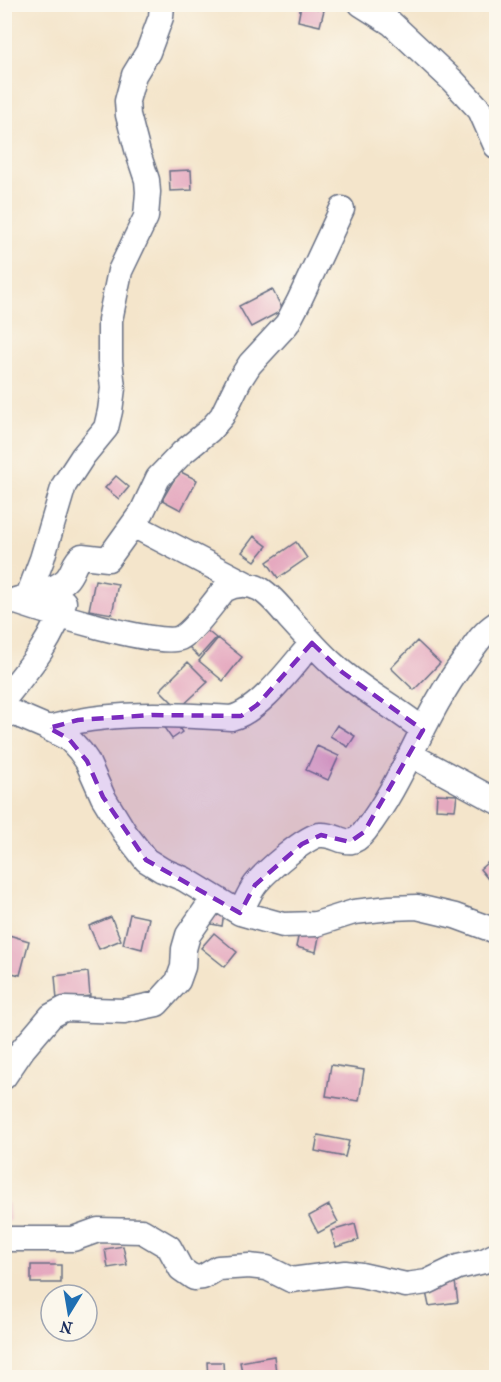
<svg xmlns="http://www.w3.org/2000/svg" width="501" height="1382" font-family="'IM FELL French Canon',serif">
<style>
.building{fill:#e5a9bf}
.lines{fill:none;stroke-linecap:round;stroke-linejoin:round}
.minor-casing{stroke:#676f84;stroke-width:27}
.minor{stroke:#fff;stroke-width:24}
.marked{fill:#7b2cbf;fill-opacity:0.2;stroke:#7b2cbf;stroke-width:4.5;stroke-dasharray:12 8;stroke-linejoin:round}
</style>
<rect width="100%" height="100%" fill="#fbf7ec"/>
<filter id="ink" filterUnits="userSpaceOnUse"><feTurbulence type="fractalNoise" baseFrequency=".0167" numOctaves="2"/><feDisplacementMap in="SourceGraphic" scale="12" xChannelSelector="R" yChannelSelector="G"/><feConvolveMatrix kernelMatrix="1 2 1 2 8 2 1 2 1" color-interpolation-filters="sRGB"/></filter>
<filter id="wash" filterUnits="userSpaceOnUse"><feTurbulence type="fractalNoise" baseFrequency=".008" numOctaves="4" result="noise"/><feDisplacementMap in="SourceGraphic" scale="24" xChannelSelector="R" yChannelSelector="G"/><feGaussianBlur stdDeviation="1.35" result="paint"/><feColorMatrix in="noise" values="0 0 0 0 0 0 0 0 0 0 0 0 0 0 0 0 0 1.4 0 .05"/><feComposite in="paint" operator="in"/></filter>
<g filter="url(#wash)">
<rect width="100%" height="100%" fill="#f4e5cb"/>
<g id="blocks">
<path class="building" d="M301,5L324,10L320,26L298,21Z
M191,170L192,190L170,191L169,171Z
M272,289L283,310L251,327L239,306Z
M179,471L197,480L181,510L162,500Z
M116,476L129,487L119,499L105,488Z
M254,536L267,546L255,561L242,552Z
M296,542L307,558L278,578L267,562Z
M95,580L118,584L112,614L89,610Z
M205,629L216,638L199,657L189,647Z
M218,638L242,657L223,681L199,661Z
M417,641L440,663L414,690L391,668Z
M188,662L208,682L179,709L160,690Z
M175,722L182,732L172,739L165,729Z
M337,725L355,736L348,747L330,736Z
M317,746L339,756L328,780L306,770Z
M437,794L457,795L455,810L436,809Z
M494,857L496,860V889L480,869Z
M213,911L224,913L222,926L211,924Z
M130,914L149,918L142,949L123,944Z
M111,917L121,940L99,949L89,926Z
M300,928L320,932L316,952L296,947Z
M214,933L237,952L225,967L201,948Z
M9,935L29,941L20,975L4,971V953Z
M88,972L90,996L57,1000L55,976Z
M331,1065L364,1070L359,1101L326,1096Z
M318,1135L349,1141L345,1157L315,1151Z
M4,1203H8L10,1221L4,1222Z
M329,1205L338,1222L318,1233L309,1216Z
M355,1224L359,1240L336,1247L331,1231Z
M123,1246L127,1265L108,1268L105,1249Z
M31,1265H61V1283H31Z
M455,1282L458,1302L429,1306L425,1287Z
M274,1356L276,1372L243,1377L240,1362Z
M207,1362H223L224,1378H208Z"/>
</g>
</g>
<g filter="url(#ink)">
<use href="#blocks" fill-opacity="0" stroke="#676f84" stroke-width="1.5"/>
<g class="lines">
<defs>
<path id="minor" d="M361,4L391,23L453,81L480,110L496,146
M133,525L248,585
M28,596L42,559L64,485L83,456L106,428L110,411L113,388L110,360V320L120,271L146,217L148,192L147,180L138,153L128,115L127,101L134,75L148,52L161,17L162,4
M13,601C40,610 158,648 180,638C193,632 214,602 224,590C235,584 248,583 260,589C271,596 281,608 289,618C304,634 318,651 334,665C361,690 395,707 423,730
M4,602L13,601C27,596 56,590 66,580C74,572 73,562 82,556L108,559L142,512L158,478L182,453L210,430L222,416L239,381L250,364L287,324L299,301L342,209
M4,699C29,668 53,640 64,602
M4,709L46,727L69,739L80,751L87,761L103,797L125,833L146,860L162,870L184,879L240,913L283,925L316,924L354,912L390,908L417,907L455,916L496,931
M49,728C107,711 171,714 231,718C260,711 292,666 312,643
M411,755L496,801
M240,913C245,904 249,893 255,885C264,873 306,836 320,835C339,833 348,853 365,831C405,779 424,714 464,661C474,647 482,633 496,624
M4,1077L23,1049L51,1016L64,1009L124,1011L157,1004L178,981L183,967L184,949L188,935L214,898
M4,1239H73L98,1230L142,1231L169,1247L181,1269L194,1278L203,1277L218,1268L249,1266L267,1268L291,1280L345,1273L361,1275L406,1285L427,1282L458,1267L484,1261L496,1255"/>
</defs>
<use href="#minor" class="minor-casing"/>
<use href="#minor" class="minor"/>
</g>
</g>
<path class="marked" d="M312,643L342,672L423,730L364,832L350,842L321,835L302,844L255,885L240,913L146,860L103,797L87,761L69,739L49,728L78,720L152,715L241,716L257,705Z"/>
<rect width="501" height="1382" fill="none" stroke="#fbf7ec" stroke-width="24"/>
<g transform="translate(69 1313) rotate(191)"><circle r="28" fill="#fbf7ec" stroke="#a1a7b3" stroke-width="1.5"/>
<path d="M0-4.5L10 22L0 15L-10 22Z" fill="#1f6fb2"/>
<text y="-9" font-size="16" font-weight="bold" text-anchor="middle" fill="#1b2f5e">N</text>
</g>
</svg>
